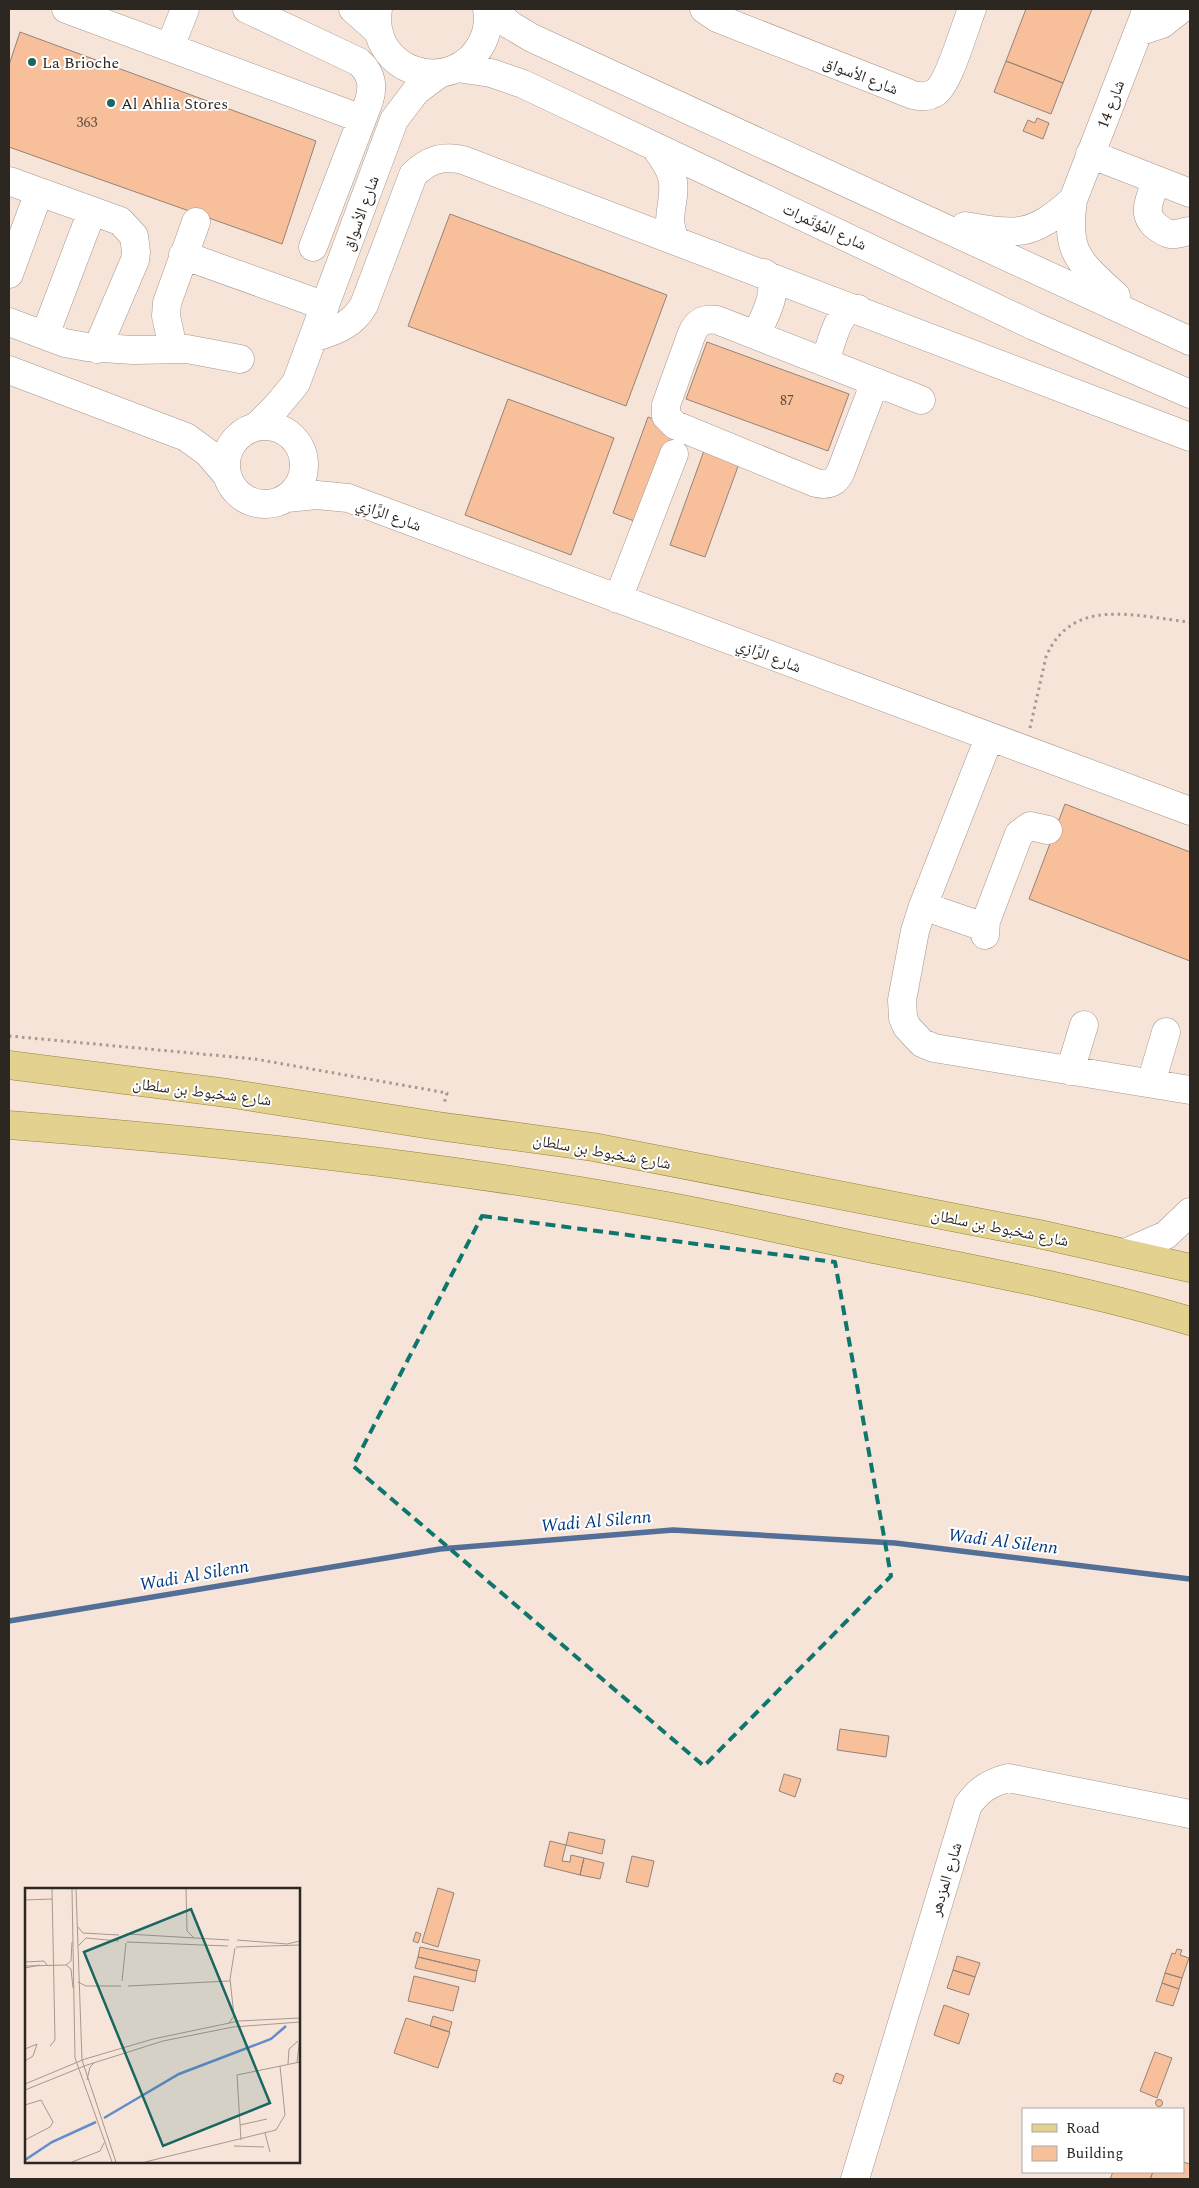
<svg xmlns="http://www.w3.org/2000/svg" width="1199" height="2188" font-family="Spectral,'Noto Naskh Arabic',serif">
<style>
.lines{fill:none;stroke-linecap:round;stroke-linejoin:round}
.stream{stroke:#536e97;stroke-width:5.5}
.building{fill:#f8c09a;stroke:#948378}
.minor-casing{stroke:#a7968b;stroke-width:29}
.major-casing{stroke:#988138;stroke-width:29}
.path{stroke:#a79990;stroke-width:3;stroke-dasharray:2.5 4;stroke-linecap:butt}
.minor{stroke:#fff;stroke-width:28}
.major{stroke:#e3d18f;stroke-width:28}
.marked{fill:none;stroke:#0f766e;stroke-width:4;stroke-dasharray:10 6;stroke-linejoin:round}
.poi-dot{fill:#1a6762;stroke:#fff;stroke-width:2}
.labels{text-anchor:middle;stroke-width:4;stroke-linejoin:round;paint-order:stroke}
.number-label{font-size:14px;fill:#604d40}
.poi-label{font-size:16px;fill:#2d2722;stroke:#fff;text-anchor:start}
.street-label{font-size:16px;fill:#2d2722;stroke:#fff}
.water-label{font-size:18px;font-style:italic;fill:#013982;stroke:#fff}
.inset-river{fill:none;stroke:#638cc9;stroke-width:2.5}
.inset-road{fill:none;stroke:#a6988f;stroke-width:1}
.view{fill:#1a6762;fill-opacity:0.15;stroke:#1a6762;stroke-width:2.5}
.inset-edge{fill:none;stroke:#2d2722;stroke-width:2.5}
</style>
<rect width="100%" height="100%" fill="#f7e4d8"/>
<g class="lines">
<path class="stream" d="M9,1621L440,1549L673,1530L895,1543L1190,1579"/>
</g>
<path class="building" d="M1026,9H1092L1063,83L1006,61Z
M20,32L316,141L282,244L9,147V65Z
M1006,61L1063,83L1051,114L994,92Z
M1037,118L1049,123L1043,139L1023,131L1028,120L1035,123Z
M450,214L667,295L626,406L408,326Z
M707,342L849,394L828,451L686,399Z
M508,399L614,438L571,555L465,515Z
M648,417L677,428L642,524L613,513Z
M705,448L740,461L705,557L670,545Z
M1065,804L1190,852V961L1029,899Z
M840,1729L889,1736L886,1757L837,1750Z
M784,1774L801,1779L795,1797L779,1791Z
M569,1832L605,1840L602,1854L566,1845Z
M550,1841L566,1845L562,1861L570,1862L571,1855L584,1858L580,1875L544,1866Z
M632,1856L654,1861L648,1887L626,1882Z
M584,1858L604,1863L600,1879L580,1875Z
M438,1888L454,1893L438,1947L422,1942Z
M416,1932L421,1934L418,1943L413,1941Z
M420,1947L480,1960L477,1971L418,1957Z
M1177,1949L1182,1950L1180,1955L1189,1958L1182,1978L1165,1973L1172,1953L1175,1954Z
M957,1956L980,1963L975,1977L953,1970Z
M418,1957L477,1971L475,1982L415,1968Z
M953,1970L975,1977L969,1995L947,1988Z
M1165,1973L1182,1978L1179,1989L1162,1983Z
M414,1976L459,1987L453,2011L408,2001Z
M1162,1983L1179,1989L1173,2006L1156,2001Z
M944,2005L969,2014L959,2044L934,2035Z
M433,2016L452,2022L449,2032L430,2026Z
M406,2018L450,2032L438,2068L394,2053Z
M1155,2052L1172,2058L1157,2098L1140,2091Z
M836,2073L844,2076L841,2084L833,2081Z
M1155.5 2103a3.5 3.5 0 1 1 7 0a3.5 3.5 0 1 1-7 0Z
M1183,2162L1190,2164V2179H1150L1153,2172H1183Z
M1113,2172H1153L1150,2179H1110Z"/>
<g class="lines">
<defs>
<path id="minor" d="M66,9L362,119
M247,9L359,62C371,73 374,85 369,101L313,247
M353,9L379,32
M378,9C368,72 452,99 482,43C487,33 489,20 487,9
M493,9L510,25L532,38L1190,341
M704,9L717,18L913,95C921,97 929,97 936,92C949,83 965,26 972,9
M1138,32L1162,24L1181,9
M170,47L185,9
M457,68L491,73L523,84L1034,326L1190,394
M654,146C661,155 669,165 672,177C678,199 663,217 675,239
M1090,154L1190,193
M1157,180C1150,198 1139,216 1160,229C1164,232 1170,235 1175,234C1180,234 1185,231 1190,231
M9,181L120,221L134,236L136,252L135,260L97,349
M965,226C1018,235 1032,237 1073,200
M183,255L325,306
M9,274L39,192
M1116,296C1079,262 1065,253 1073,200L1147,9
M9,322L65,343L87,347L133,350L187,349L240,359
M45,335L92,211
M756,335C763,318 784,286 764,273
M313,338C335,331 352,326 364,305L413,175C428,160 442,155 463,160L1190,437
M173,348L166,316L167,303L196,222
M825,362C831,346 837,307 858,309
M9,370L186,437L208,453L226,474
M875,382L841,471C836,483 828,486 816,483L675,425L666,416V405L692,333C697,322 705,318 717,320L921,400
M226 465a39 39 0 1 1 78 0a39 39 0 1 1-78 0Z
M256,427L277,406L296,383L394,120L416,91L439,74
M286,498L317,495L348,498L1190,811
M618,599L674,454
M989,738L923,906L915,931L902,1000L903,1018L907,1027L922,1043L934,1048L1190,1090
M923,906L984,927
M985,935L986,921L1019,834L1030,826L1048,830
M1070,1071L1084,1025
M1151,1083L1166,1032
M1125,1253L1166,1235L1190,1212
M855,2179L968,1805C979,1790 989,1783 1008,1778L1190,1814"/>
<path id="major" d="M9,1065L227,1093L438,1126L593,1147L1039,1234L1190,1268
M9,1125C225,1142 441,1165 655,1204C728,1217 800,1234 873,1249C979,1270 1086,1290 1190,1321"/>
</defs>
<use href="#minor" class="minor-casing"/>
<use href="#major" class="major-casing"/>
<path class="path" d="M1030,728L1046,657C1072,595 1137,617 1190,622
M9,1036L255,1059L447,1093L444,1104"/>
<use href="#minor" class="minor"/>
<use href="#major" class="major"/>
</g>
<path class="marked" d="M482,1216L835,1262L891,1576L704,1766L353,1466Z"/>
<g class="poi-dot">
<circle cx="32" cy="62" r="5"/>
<circle cx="111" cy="103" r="5"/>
</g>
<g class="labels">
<g class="number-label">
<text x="87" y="127">363</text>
<text x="787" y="405">87</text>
</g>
<g class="poi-label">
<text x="42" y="68">La Brioche</text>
<text x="121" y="109">Al Ahlia Stores</text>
</g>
<g class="street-label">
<text transform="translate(861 75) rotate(21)" y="6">شارع الأسواق</text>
<text transform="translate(1110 104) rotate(-69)" y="6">شارع 14</text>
<text transform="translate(360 213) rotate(-70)" y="6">شارع الأسواق</text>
<text transform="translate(825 226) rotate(25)" y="6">شارع المُؤتَمرات</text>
<text transform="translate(389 514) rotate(20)" y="6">شارع الرَّازِي</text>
<text transform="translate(769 655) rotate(21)" y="6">شارع الرَّازِي</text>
<text transform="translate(202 1091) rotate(7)" y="6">شارع شخبوط بن سلطان</text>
<text transform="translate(602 1151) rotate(10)" y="6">شارع شخبوط بن سلطان</text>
<text transform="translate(1000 1227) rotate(11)" y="6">شارع شخبوط بن سلطان</text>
<text transform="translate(945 1879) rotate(-73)" y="6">شارع المزدهر</text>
</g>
<g class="water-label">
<text transform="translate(596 1521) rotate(-5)" y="6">Wadi Al Silenn</text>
<text transform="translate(1003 1541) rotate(7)" y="6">Wadi Al Silenn</text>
<text transform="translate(194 1575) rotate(-10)" y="6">Wadi Al Silenn</text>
</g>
</g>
<g transform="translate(25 1888)">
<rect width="275" height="275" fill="#f7e4d8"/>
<path class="inset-river" d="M79,230L154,186L246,151L261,138M0,272L27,254L71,234"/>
<path class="inset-road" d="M47,1L50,170L87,274M51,1L57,172L91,274M161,1L162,43L169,50M0,12L27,11M53,39L58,45L94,47M102,46L204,52M212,52L262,56L275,53M102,54L203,58M53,58L61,50L94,53M211,59L275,57M0,74L19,73L22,77M41,77L46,73L47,54M41,77L46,81L48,100M0,78L41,77M0,80L15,77M97,93L101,55M53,94L61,98H96M103,98L205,93M204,135L209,128L205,91L210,60M25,158L30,152L27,1M0,161L12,156L8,168L0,173M272,175L275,149M263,176L264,161L273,153M62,192L65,179L69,175M0,196L60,171L128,151L214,133L275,130M0,202L62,177L138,153L208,139L275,134M0,217L16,212L28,234L25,239L0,252M215,237L242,231M240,245L245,264M216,252L212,187L275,174M209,258L239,259M47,274L75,263L79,255M120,274L251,242L260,227L255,178"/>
<path class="view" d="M166,21L245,215L138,258L59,64Z"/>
<rect width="275" height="275" class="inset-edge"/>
</g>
<rect width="1199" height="2188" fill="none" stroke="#2d2722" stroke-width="20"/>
<rect x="1022" y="2108" width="162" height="65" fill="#ffffff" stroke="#aba9a7"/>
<rect x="1032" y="2124" width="25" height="8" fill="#e3d18f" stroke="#aba9a7"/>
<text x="1066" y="2133" font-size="15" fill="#2d2722">Road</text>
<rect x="1032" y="2146" width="25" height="15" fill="#f8c09a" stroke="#aba9a7"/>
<text x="1066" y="2158" font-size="15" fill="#2d2722">Building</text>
</svg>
